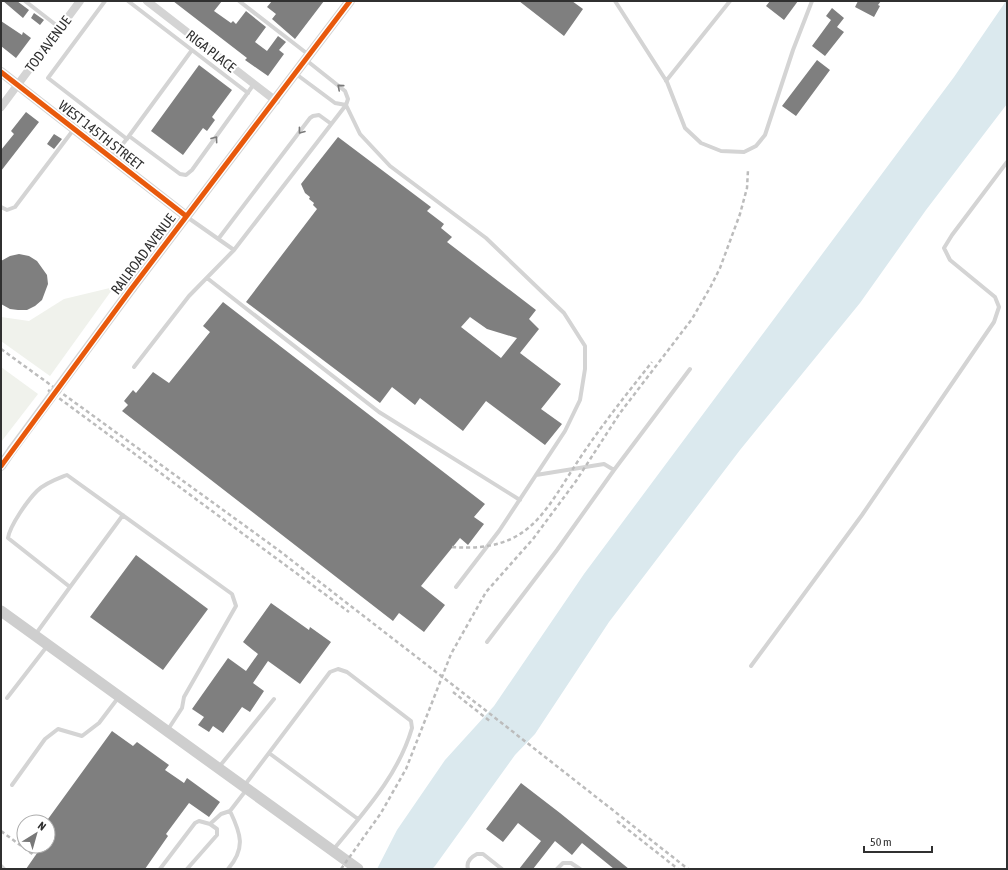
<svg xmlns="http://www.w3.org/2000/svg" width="1008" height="870" font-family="'Asap Condensed',sans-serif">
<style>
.green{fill:#f0f2ec}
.water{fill:#dbe9ee}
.building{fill:#7f7f7f;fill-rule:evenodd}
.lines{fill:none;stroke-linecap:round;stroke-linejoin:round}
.service{stroke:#d4d4d4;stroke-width:4}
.minor{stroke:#d4d4d4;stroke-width:8}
.tertiary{stroke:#d4d4d4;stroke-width:10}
.secondary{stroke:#cecece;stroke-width:11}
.rail{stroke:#bcbcbc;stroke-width:2.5;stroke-dasharray:4 3;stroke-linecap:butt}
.tertiary-bridge{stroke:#d4d4d4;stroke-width:10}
.cycleway-casing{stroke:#fff;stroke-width:8}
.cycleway{stroke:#e8590c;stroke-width:5}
.oneway{stroke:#7a7a7a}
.labels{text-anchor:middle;stroke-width:4;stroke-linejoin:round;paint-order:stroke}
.street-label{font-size:14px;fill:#303030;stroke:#fff}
</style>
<rect width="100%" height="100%" fill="#fff"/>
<path class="green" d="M114,287L50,376L1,341V317L29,321L64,299Z
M1,367L38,394L1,442Z"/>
<path class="water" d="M1006,1L1007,104L926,210L860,303L740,450L609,622L535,734L515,755L435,866L432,869H377L397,830L445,760L494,706L584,574L954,77Z"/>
<path class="building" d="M3,1H17L29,10L23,18Z
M173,1H222L214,11L231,23L233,21L236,24L246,11L266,27L255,42L267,51L278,36L286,42L279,50L284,54L268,76L245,60L247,58Z
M272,1H324L295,39L272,19L276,14L267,7Z
M519,1H572L583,9L564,36Z
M770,1H798L784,20L766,6Z
M858,1H881L878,5L880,6L874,17L855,7Z
M832,8L844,18L837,27L844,32L825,56L812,46L831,20L826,16Z
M34,13L44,20L40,25L31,18Z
M1,21L22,35L23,32L31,38L16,58L1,46Z
M817,60L830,70L796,116L782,106Z
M199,65L232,90L212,117L215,120L207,131L203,128L183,155L151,131Z
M26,112L39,122L1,171V150L14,134L11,131Z
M54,134L62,139L54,149L47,144Z
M338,137L431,207L427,211L444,224L441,228L452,237L447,242L536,310L529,319L539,329L520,353L561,384L541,409L562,424L545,445L486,401L463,431L420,398L415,405L392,387L380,403L246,302L317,209L313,205L314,203L309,199L310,197L305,193L301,184ZM470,317L487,329L517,338L501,358L461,327Z
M19,254L29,256L37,261L47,275L48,284L42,300L35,306L27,310H18L10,309L1,304V261L10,256Z
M223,302L485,504L474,517L484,524L468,545L460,538L421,586L445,605L424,632L399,613L393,621L122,411L128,405L124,401L133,390L136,393L153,372L169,383L210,332L203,326Z
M136,555L208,609L163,670L90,617Z
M271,603L309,630L310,627L331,642L300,684L268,661L253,683L264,691L250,712L242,707L223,733L213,726L209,732L198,725L204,717L192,709L228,658L246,671L258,654L243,642Z
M112,731L133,746L137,742L169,765L165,770L184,783L187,778L220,802L209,817L189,803L166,834L168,836L145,869H26L42,846H48V819Z
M521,783L560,813L629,869H614L582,843L572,855L555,841L533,869H519L541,841L518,823L503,842L486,829Z"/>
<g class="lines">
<path class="service" d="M25,1L60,28
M105,1L48,78L127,139
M128,1L248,93
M239,1L309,55
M615,1L667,82L685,128L701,143L721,151L744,152L756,146L765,135L793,50L812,1
M296,74L335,103L346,105L348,99L345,91L306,60
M666,81L730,1
M129,136L192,50
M112,158L129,136L180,174L186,175L192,170L254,84
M1,207L7,210L15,207L74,129
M187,217L234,250L346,105L360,134L390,166L486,238L564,313L585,346V369L580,400L565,431L499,531L456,587
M219,238L310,118L313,116L319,115L330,123
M207,278L379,412L520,500
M134,367L189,296L234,250
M536,475L604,464L614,470L690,369
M123,515L70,587L8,538C10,525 28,500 37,491C45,483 57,479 67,475L232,594L236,606L184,697L182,708L167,731
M35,635L70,587
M487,642L557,550L614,470
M751,666L862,515L994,322L999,307L995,297L950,260L944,248L952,235L1007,162
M7,698L48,645
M269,753L358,819
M219,767L274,699
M12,785L45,739L58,729L82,736L99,723L118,698
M244,786L330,672L338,669L347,672L411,721L412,728C398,776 364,812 333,850
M1,866L4,869
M160,869L195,823L199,821L210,824
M187,869L217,835V829L210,824L221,814L230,811L247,789
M228,869C246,848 241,834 230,811
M468,869C466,862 471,857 477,854H483L502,869
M557,869L563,863H571L580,869"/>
<path class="minor" d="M147,1L276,101
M1,107L80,1"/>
<path class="tertiary" d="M1,72L186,216
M132,288L350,1
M1,466L12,450"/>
<path class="secondary" d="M1,611L358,869"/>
<path class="rail" d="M1,349L277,549L480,706L688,869
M48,390L349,612
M452,547C533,553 545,509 584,452C605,421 629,391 652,362
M453,692L491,722
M617,821L678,869
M1,831L35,856
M341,869L381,813L406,769L451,654L486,592L533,539L576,481L620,413L692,319L711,286L720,268L740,214L747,188L748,170"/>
<path class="tertiary-bridge" d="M12,450L132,288"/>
<defs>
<path id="cycleway" d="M1,72L186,216
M1,466L132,288L350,1"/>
</defs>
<use href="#cycleway" class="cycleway-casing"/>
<use href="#cycleway" class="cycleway"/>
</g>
<defs><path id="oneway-chevron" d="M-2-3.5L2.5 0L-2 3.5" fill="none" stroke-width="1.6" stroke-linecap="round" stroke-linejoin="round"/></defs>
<g class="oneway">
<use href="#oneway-chevron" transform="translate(340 87) rotate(-139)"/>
<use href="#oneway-chevron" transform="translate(301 131) rotate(127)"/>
<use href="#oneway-chevron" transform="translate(215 139) rotate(-54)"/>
</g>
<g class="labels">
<g class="street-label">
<text transform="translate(48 44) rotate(-53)" y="5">TOD AVENUE</text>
<text transform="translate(211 51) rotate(38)" y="5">RIGA PLACE</text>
<text transform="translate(101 135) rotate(38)" y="5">WEST 145TH STREET</text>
<text transform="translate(143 254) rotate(-53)" y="5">RAILROAD AVENUE</text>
</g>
</g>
<rect width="1008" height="870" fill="none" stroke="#303030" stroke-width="4"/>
<g transform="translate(36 834) rotate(37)"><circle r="19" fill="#ffffff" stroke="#acacac"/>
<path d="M0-3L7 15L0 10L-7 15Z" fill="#787878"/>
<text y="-6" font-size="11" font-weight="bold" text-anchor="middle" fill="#303030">N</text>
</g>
<path d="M864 846v6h68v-6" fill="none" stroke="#303030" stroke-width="2"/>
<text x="870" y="846" font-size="12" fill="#303030" stroke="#ffffff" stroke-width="3" paint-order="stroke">50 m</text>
</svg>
